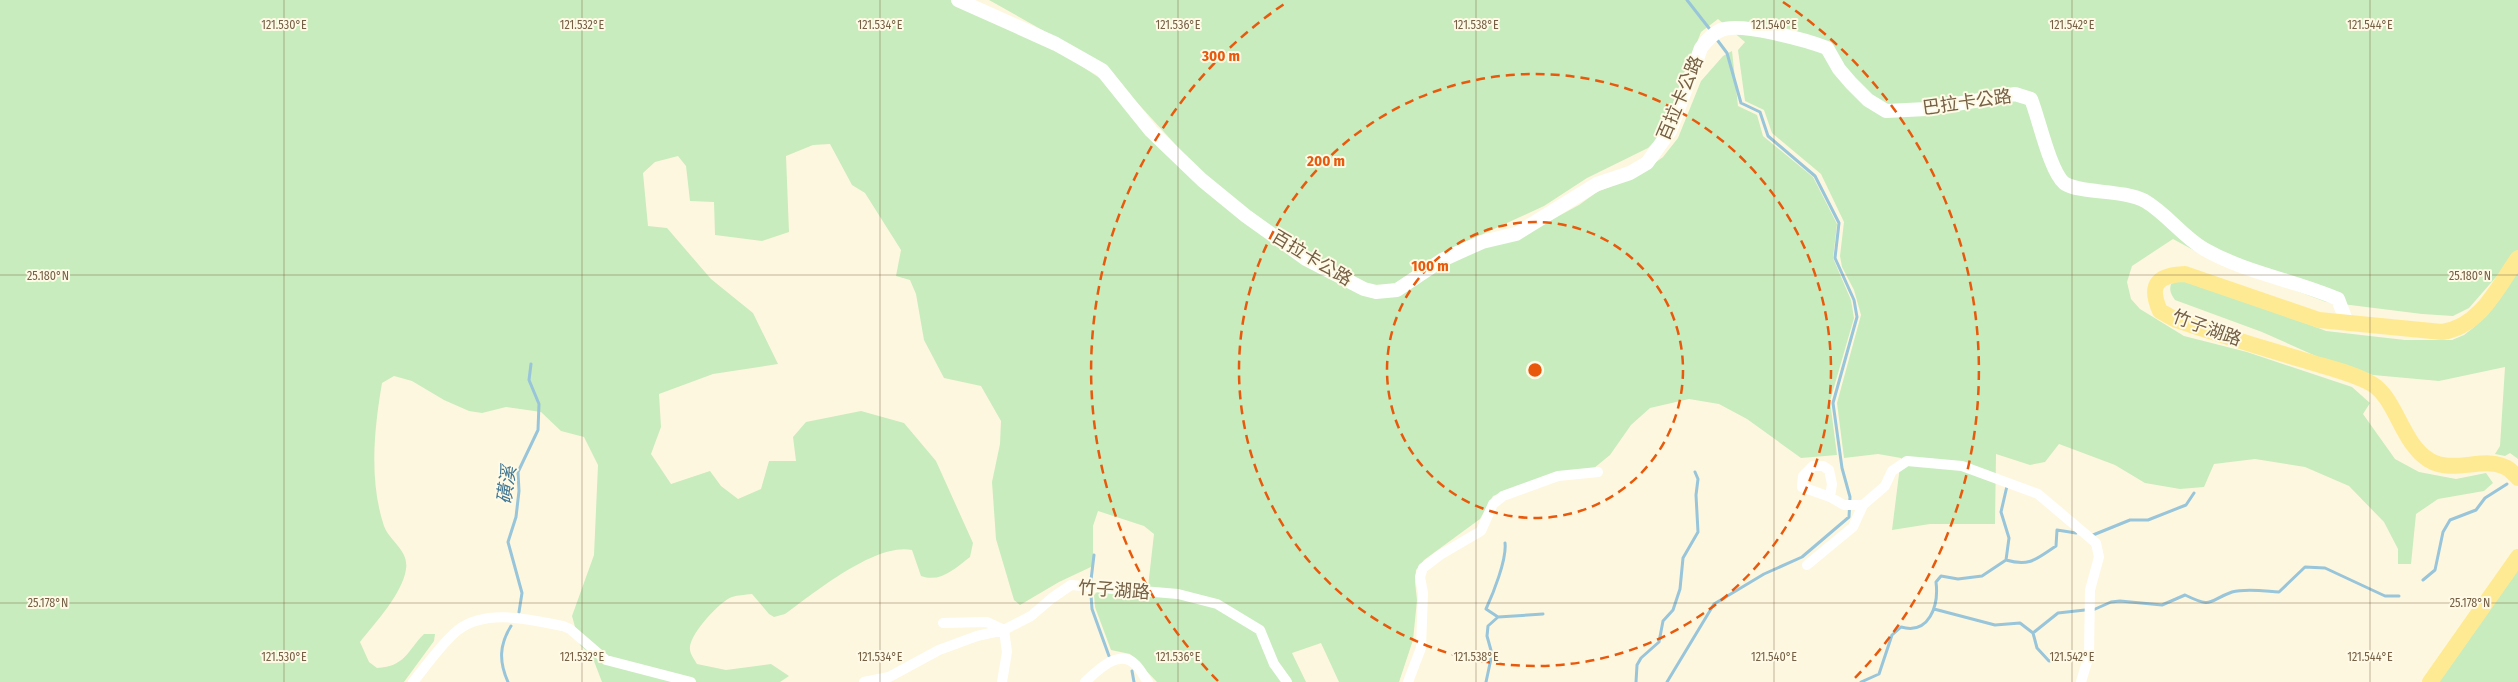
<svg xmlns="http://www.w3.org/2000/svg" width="2518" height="682" font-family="'Fira Sans Condensed','Noto Sans TC',sans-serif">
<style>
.green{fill:#c8ecbd}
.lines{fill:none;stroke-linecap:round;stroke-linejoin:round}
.stream{stroke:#98c5da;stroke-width:3}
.minor{stroke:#fff;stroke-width:10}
.secondary{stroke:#fff;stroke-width:14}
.primary{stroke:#ffea94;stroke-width:16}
.ticks{fill:none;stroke:#755f45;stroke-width:1;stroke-opacity:0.45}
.ring{fill:none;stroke:#e8590c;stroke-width:2.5;stroke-dasharray:9 6}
.labels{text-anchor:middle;stroke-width:4;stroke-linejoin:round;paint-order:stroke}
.street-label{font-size:18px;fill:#755f45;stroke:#fffae6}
.water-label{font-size:19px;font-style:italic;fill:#407692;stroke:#fffae6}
.ticks-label{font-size:12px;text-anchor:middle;fill:#755f45;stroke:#fffae6;stroke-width:4;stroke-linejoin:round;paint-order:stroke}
.centre{fill:#e8590c;stroke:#fffae6;stroke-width:2.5}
.ring-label{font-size:15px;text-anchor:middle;font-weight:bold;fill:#e8590c;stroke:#fffae6;stroke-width:4;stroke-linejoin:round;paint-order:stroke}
</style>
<rect width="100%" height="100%" fill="#fef7df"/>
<path class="green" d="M0,0H972L1053,47L1113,87L1264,235L1388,295L1482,245L1531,231L1579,205L1597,192L1637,176L1663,157L1678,138L1701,81L1723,56L1732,51L1738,106L1757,115L1763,136L1813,177L1837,224L1833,258L1851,300L1854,318L1830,401L1837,455L1801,458L1747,419L1719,404L1689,399L1650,408L1631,425L1610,455L1588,473L1534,481L1493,496L1480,519L1424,560L1416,570L1415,582L1417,600L1413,640L1399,682H1339L1321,643L1292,653L1306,682H1157L1130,654L1111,650L1095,607L1094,595L1097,592L1133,597L1148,587L1154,534L1144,526L1098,511L1093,526V566L1059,582L1020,605L1014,600L996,539L992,482L1000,444L1001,421L981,386L944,378L924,340L916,294L910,280L896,276L901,250L865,193L852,185L830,144L813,145L786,156L789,232L762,241L715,235L714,202L690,201L686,166L678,156L655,162L643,173L648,226L667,228L711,279L753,313L778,364L713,374L659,394L661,427L651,454L671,484L710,471L721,486L738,499L761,489L769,461H796L793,437L806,422L861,411L904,423L936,461L973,543L970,557C954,569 941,583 921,576L912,550C876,542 814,593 785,614L774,617L769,614L752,594C745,595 738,595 732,597C720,601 691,633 690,647C689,653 694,659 697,664L726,670L771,664L789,676L780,682H602L592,656L580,645L572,616L594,555L598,465L584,437L561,431L541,412L506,407L482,413L469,411L444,400L412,381L394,376L382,383C374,430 369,481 384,526C390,542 409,550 406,569C403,593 375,623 360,642L369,662L377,668C406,666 406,652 424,634H435L434,641L404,682H0Z
M989,0H2518V252L2469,308L2453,316L2422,314L2326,302L2206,257L2173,239L2132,266L2127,282L2131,299L2140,309L2184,336L2247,352L2352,387L2370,403L2363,414L2395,459L2419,472L2456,479L2486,473L2493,483L2484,491L2438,499L2416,514L2411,564H2398V549L2384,522L2349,486L2305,467L2255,459L2214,464L2204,487L2180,489L2145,483L2115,465L2059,444L2045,462L2030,465L1996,454L1995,524H1930L1892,530L1901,458L1878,454L1844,458L1837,403L1861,315L1854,290L1842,267L1840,256L1844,222L1821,174L1772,133L1764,110L1745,101L1738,50L1745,42L1718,19L1701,32L1662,134L1648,148L1587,178L1544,206L1457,246L1393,285L1368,286L1320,261L1251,215L1196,167L1121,85L1051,35Z
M2518,270V459L2510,453L2505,456L2495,454L2500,446L2505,367L2439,381L2373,375L2327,361L2262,332L2175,300C2171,294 2169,291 2171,284L2187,277L2326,331L2405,340H2452L2464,335L2473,328Z
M2518,567V682H2437Z"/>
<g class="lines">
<path class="stream" d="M1687,0L1712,32
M2093,535L2130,520H2148L2186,505L2194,493
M2006,560C2030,567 2036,559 2056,546L2057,530L2076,533
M1091,580L1094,555
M2423,580L2435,570L2443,532L2450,520L2476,510L2485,498L2507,484
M1091,595L1092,609L1109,656
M1934,609L1995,625L2020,623L2033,633L2037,648L2049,661L2082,657
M2093,610L2111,602L2120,601L2162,605L2185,595C2214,609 2207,601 2232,592C2246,588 2264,591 2279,592L2305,567L2325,568L2385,596H2399
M519,612L522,593L508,542L516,517L519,491L518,472L538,430L539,404L529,380L531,364
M1498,617L1543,614
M2033,633L2058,613L2085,610
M1132,671L1134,682
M508,682C499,662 499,645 511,626
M1486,682L1492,654L1487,636L1488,626L1498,617L1486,609C1493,594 1507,559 1505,543
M1636,682L1637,665L1641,658L1659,642L1663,621L1673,610L1680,589L1683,558L1698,532L1696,495L1698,479L1695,472
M1667,682L1714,604L1764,574L1802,557L1849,517L1850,497L1842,468L1833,403L1857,317L1854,300L1835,258L1839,223L1815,176L1768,136L1760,112L1741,103L1727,53L1715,37
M1861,682L1879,674L1892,635L1901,627C1929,635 1939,606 1936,582L1941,576L1958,579L1982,576L2006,560L2009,538L2001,512L2007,486"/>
<path class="minor" d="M1830,497L1832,484L1829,470L1823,466H1813L1803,476L1802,487L1830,497L1844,505H1863
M1863,505L1885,486L1892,471L1907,461L1962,466L2038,494L2096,543L2099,557L2090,590L2089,655L2081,682
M1807,565L1853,527L1863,505
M943,623L987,622L1004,630
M413,682C427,665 441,644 458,630C487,608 531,620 563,626L570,629L606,660L691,682
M864,682L889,677L939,650L977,636L1004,630L1031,616L1052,598L1071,585L1178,594L1217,604L1260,630L1274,664L1287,682
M1002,682L1007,652L1004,630
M1085,682C1097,671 1120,647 1136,665C1141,670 1144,677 1148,682
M1408,682L1421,648L1423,593L1420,577L1423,568L1440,555L1481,531L1493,504L1503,496L1558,476L1598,472"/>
<path class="secondary" d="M958,0L1056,44L1102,70L1151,131L1202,180L1246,216L1306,259L1364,289L1376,292L1397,290L1442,260L1482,242L1516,234L1597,184L1630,173L1647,163L1670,131L1701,48C1706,41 1712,34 1721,30C1740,22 1806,40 1827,48L1839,69L1851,83L1868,100L1886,111L1927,109L2015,94L2031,99C2039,119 2050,171 2064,183C2079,194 2123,189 2145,201C2167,214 2182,236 2204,249C2246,273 2294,280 2338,299L2347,323"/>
<path class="primary" d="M2518,258C2498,287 2480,327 2442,332L2319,320L2185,274C2158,275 2148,284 2160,311L2176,320C2217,334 2259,347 2300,359C2324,367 2351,372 2372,384C2396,398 2402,444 2429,460C2453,475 2485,455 2507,468C2511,470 2515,475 2518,478
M2430,682L2518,557"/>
</g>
<path class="ticks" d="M284,0V682M582,0V682M880,0V682M1178,0V682M1476,0V682M1774,0V682M2072,0V682M2370,0V682M0,275H2518M0,603H2518"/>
<g class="ring">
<circle cx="1535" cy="370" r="148"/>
<circle cx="1535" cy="370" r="296"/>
<path d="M1218 681A444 444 0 0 1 1287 2M1783 2A444 444 0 0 1 1852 681"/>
</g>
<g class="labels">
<g class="street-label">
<text transform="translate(1680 98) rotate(-67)" y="6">百拉卡公路</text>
<text transform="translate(1967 102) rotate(-8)" y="6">巴拉卡公路</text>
<text transform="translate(1312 258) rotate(31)" y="6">百拉卡公路</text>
<text transform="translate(2207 328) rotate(20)" y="6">竹子湖路</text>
<text transform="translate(1114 590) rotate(4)" y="6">竹子湖路</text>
</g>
<g class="water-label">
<text transform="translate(506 485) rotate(-82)" y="7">磺溪</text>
</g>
</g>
<g class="ticks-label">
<text x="284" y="29">121.530°E</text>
<text x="582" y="29">121.532°E</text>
<text x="880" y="29">121.534°E</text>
<text x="1178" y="29">121.536°E</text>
<text x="1476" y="29">121.538°E</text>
<text x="1774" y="29">121.540°E</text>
<text x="2072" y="29">121.542°E</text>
<text x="2370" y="29">121.544°E</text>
<text x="48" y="280">25.180°N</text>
<text x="2470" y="280">25.180°N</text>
<text x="48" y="607">25.178°N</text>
<text x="2470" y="607">25.178°N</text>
<text x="284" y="661">121.530°E</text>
<text x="582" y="661">121.532°E</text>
<text x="880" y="661">121.534°E</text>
<text x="1178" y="661">121.536°E</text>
<text x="1476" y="661">121.538°E</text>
<text x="1774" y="661">121.540°E</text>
<text x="2072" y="661">121.542°E</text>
<text x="2370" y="661">121.544°E</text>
</g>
<circle cx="1535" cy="370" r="8" class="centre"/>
<g class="ring-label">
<text x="1221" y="61">300 m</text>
<text x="1326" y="166">200 m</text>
<text x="1430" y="271">100 m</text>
</g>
</svg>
